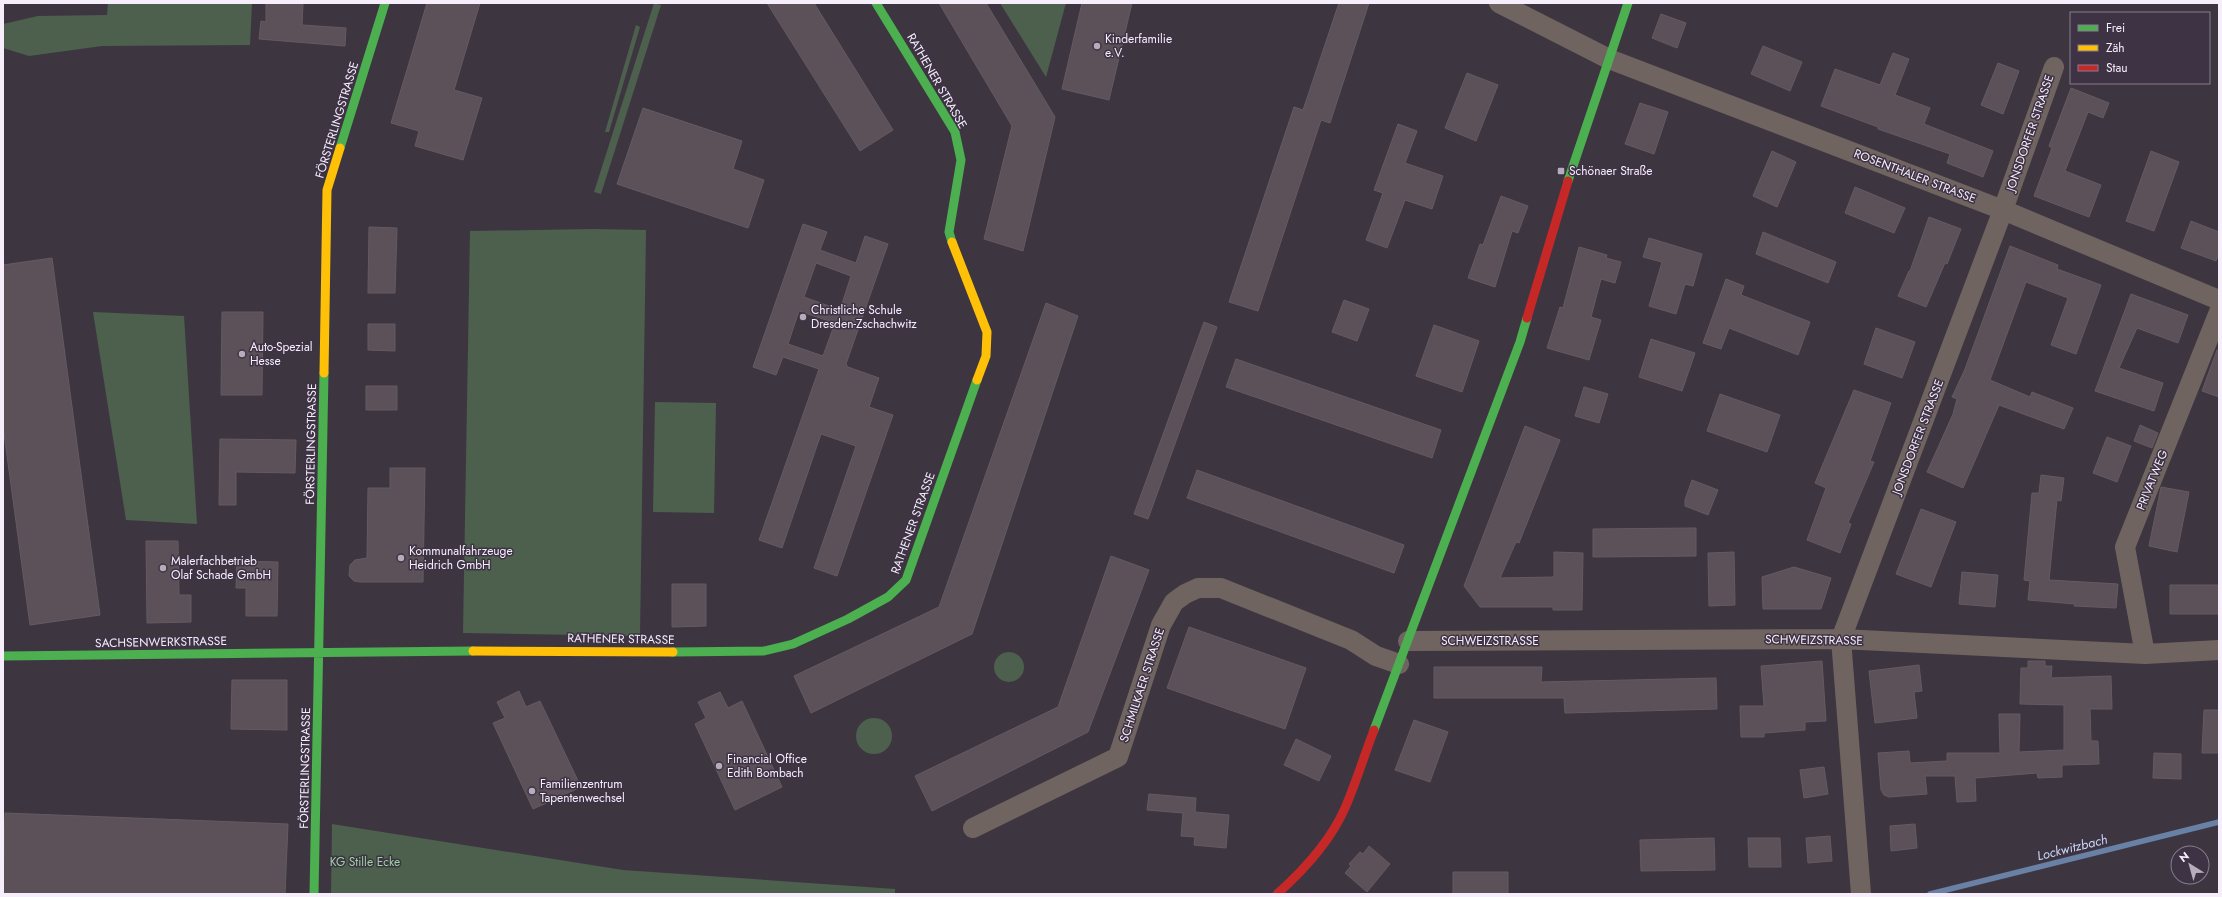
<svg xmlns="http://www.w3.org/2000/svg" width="2222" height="897" font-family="Jost,sans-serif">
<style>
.green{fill:#4c604d}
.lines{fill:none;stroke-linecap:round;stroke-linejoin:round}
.stream{stroke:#6a81a6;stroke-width:5.5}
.building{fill:#5c5059;stroke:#645b62;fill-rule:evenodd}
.street{stroke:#706460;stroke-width:20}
.fast{stroke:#4caf50;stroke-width:9}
.slow{stroke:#ffc107;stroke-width:9}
.jam{stroke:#c62828;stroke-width:9}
.poi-dot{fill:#b5aeba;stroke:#3e3245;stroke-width:1.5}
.labels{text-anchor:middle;stroke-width:3;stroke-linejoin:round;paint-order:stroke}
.poi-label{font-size:12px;fill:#f6eefb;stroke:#3e3245;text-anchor:start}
.street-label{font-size:12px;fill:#f6eefb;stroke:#3e3245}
.park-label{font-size:12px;fill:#9ad59e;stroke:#3e3245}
.water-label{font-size:13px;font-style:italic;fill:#c9daf3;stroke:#3e3245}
</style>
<rect width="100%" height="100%" fill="#3d3641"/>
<path class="green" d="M108,3H252L250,45L102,46L29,56L3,48V24L38,16L107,15Z
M654,3L661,5L601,194L594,192Z
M1000,3H1066L1046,77Z
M636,25L640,27L609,132H605Z
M593,229L646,230L640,636L463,633L470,231Z
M93,312L184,316L197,524L126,520Z
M655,402L716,403L714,513L653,512Z
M994 667a15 15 0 1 1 30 0a15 15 0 1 1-30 0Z
M856 736a18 18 0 1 1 36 0a18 18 0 1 1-36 0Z
M332,824L623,870L895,889V894H331Z"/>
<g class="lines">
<path class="stream" d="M1930,894L2219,822"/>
</g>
<path class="building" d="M266,3H303L302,25L346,28L345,46L259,39L261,21L266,22Z
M427,3H480L454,90L482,98L463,160L415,146L419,131L391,123Z
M767,3H814L893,130L860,151Z
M939,3H986L1055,117L1023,251L984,239L1012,126Z
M1082,3H1132L1109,100L1062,89Z
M1339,3H1369L1330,123L1321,120L1258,311L1229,302L1294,107L1303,110Z
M1661,14L1686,23L1677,48L1652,38Z
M1763,46L1802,62L1790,91L1751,74Z
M1893,53L1909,59L1895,95L1930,108L1924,124L1993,151L1983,177L1947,163L1950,154L1878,129V127L1821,106L1835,69L1880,85Z
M1998,63L2019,71L2003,114L1981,105Z
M1467,73L1498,85L1476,141L1445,128Z
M2071,88L2109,103L2103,118L2088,112L2065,171L2101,185L2089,217L2034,196L2052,148L2049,146Z
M1640,103L1668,112L1654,154L1625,144Z
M643,108L742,141L733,169L764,180L748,228L617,184Z
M1398,124L1417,131L1405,163L1443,176L1432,209L1405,200L1387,248L1366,240L1383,193L1374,190Z
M1772,151L1796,162L1777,207L1753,196Z
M2151,151L2179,162L2154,231L2126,221Z
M1855,187L1905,208L1894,233L1845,213Z
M1501,196L1528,206L1518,233L1512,231L1495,287L1468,278L1480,244L1483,245Z
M1929,217L1961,229L1947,264L1945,263L1926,307L1898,296L1909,271H1910Z
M2191,221L2219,232V253L2216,261L2181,248Z
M803,224L827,232L820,250L856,263L865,236L888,244L846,364L848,367L879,378L869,407L893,415L837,576L814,568L856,446L821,434L782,548L759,540L819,369L783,357L776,375L753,367ZM816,263L851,276L840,310L804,297ZM799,311L835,323L823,356L788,344Z
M369,227L397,228L395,293H368Z
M1763,232L1836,262L1828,283L1756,254Z
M1649,238L1702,254L1693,286L1685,284L1676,314L1649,306L1662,262L1643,257Z
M2010,246L2058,265L2057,269L2101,285L2076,354L2051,345L2068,298L2026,282L1990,380L2030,397L2032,392L2073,408L2064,429L1999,405L1963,488L1927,472L1953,414L1957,399L1952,397L1965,369Z
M1579,247L1607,255L1606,258L1621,262L1615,283L1601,279L1591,317L1601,320L1589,360L1547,348L1560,307L1563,308Z
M52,258L100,615L30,625L3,426V265Z
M1726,279L1744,286L1741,295L1810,322L1798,355L1729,328L1721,349L1703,343Z
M2131,294L2188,315L2178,343L2137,328L2119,368L2163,383L2154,411L2095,391Z
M1344,300L1369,309L1357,341L1332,332Z
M1046,303L1078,316L972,634L811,713L794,676L939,607Z
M222,312H263L262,395H221Z
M1204,322L1217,327L1148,519L1134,514Z
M368,324H395V351L368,350Z
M1434,325L1479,341L1462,392L1416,376Z
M1876,328L1915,342L1902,378L1864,364Z
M1651,339L1695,353L1682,391L1639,377Z
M2217,350H2219V397L2202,391Z
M1236,359L1441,430L1432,458L1226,387Z
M366,386H397V410H366Z
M1584,387L1608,394L1599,423L1575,416Z
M1854,390L1891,403L1870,461L1874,462L1848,523L1851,524L1840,553L1807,540L1826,488L1815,483Z
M1720,394L1780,415L1767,452L1707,431Z
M2140,425L2158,433L2152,448L2134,441Z
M1525,426L1560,440L1519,543L1516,542L1500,578L1554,577V552L1583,553L1582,610H1553V607H1480L1464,586Z
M2107,437L2131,446L2117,482L2093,473Z
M220,439L296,440L295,473L236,472V505H219Z
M390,468H425L423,582H360L354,581L349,576L350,565L355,560L367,558L368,488H390Z
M1197,470L1404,545L1394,573L1187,498Z
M2041,475L2064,478L2061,501L2057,500L2049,580L2118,584L2116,608L2074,606L2075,604L2028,600L2030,581L2024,580L2032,493H2039Z
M1692,480L1718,490L1708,515L1685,506V500Z
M2161,487L2189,492L2177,552L2149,546Z
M1921,509L1956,522L1931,587L1896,574Z
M1696,528V556L1593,557V529Z
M146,541H178L179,595H191V622L147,623Z
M1734,552L1735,605L1709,606L1708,553Z
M1111,556L1149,570L1088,732L932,811L915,776L1058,707Z
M237,561L278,562L277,616H246V588H236Z
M1794,567L1831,578L1821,609H1763L1762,577Z
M1962,572L1998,575L1995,607L1959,604Z
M672,584H706V626L672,627Z
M2170,585H2219V614H2170Z
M1189,627L1306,668L1285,729L1167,688Z
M1822,661L1826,721L1805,722V730L1764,733V737H1741L1740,706H1764L1761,666Z
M2028,661H2045V666H2052L2051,678L2111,676L2112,709H2090L2091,741H2098L2099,764L2062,765V777L2038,778L2037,773L1975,778L1976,801L1957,802L1955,776H1925L1927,794L1889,797L1884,795L1881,790L1878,753L1909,751L1910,763L1947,761V753H2000L1999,714H2020L2019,752L2064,750V705L2020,704L2021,668H2028Z
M1919,665L1922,691L1914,692L1917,718L1875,723L1869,671Z
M1434,667H1542L1541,682L1716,678L1717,709L1565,713L1564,698H1434Z
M232,680H287V730L231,729Z
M519,691L526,707L540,701L581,787L533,809L493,723L505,718L497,702Z
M720,692L728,708L742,701L782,787L735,810L695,724L706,718L698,702Z
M2204,710H2219V753H2202Z
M1414,720L1448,732L1430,782L1395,770Z
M1296,739L1331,756L1319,781L1284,765Z
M2154,753L2181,754V779L2153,778Z
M1824,767L1828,794L1804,798L1800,770Z
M1149,794L1196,798L1195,812L1229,815L1226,848L1194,845L1195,837L1181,836L1183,813L1147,810Z
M5,813L288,824L285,894H3Z
M1915,824L1917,848L1891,851L1890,826Z
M1830,836L1832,861L1808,863L1806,838Z
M1714,838L1715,870L1641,871L1640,840Z
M1748,838H1780L1781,867H1749Z
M1369,846L1390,864L1367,892L1345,873L1351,866L1349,864L1360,852L1363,854Z
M1453,872H1508V894H1453Z"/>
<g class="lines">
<path class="street" d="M1499,3L1609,59L2003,210L2219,300
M1408,641L1841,639L2145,654L2219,650
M2145,654L2125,547L2219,312
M973,828L1118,757L1161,625L1174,602L1185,594L1198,588H1221L1351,640L1376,656L1399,664
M1861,894L1841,639L2003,210L2054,67"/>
<path class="fast" d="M876,3L955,132L961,160L949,232L952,242
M340,148L385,3
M1568,181L1628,3
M673,652L764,651L793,644L848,619L888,597L906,580L977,380
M3,656L473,651
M1374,730L1520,342L1527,318
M314,894L324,373"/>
<path class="slow" d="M952,242L987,332L986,356L977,380
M324,373L327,190L340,148
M473,651L673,652"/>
<path class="jam" d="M1527,318L1568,181
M1277,894C1304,870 1330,842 1345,808C1356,783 1364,756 1374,730"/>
</g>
<g class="poi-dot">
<circle cx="1097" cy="46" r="4"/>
<rect x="1557" y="167" width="8" height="8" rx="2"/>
<circle cx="803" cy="317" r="4"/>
<circle cx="242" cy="354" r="4"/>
<circle cx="401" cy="558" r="4"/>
<circle cx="163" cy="568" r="4"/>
<circle cx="719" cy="766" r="4"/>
<circle cx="532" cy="791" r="4"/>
</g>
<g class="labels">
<g class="poi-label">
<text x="1105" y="43">Kinderfamilie<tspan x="1105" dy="14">e.V.</tspan></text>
<text x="1569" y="175">Schönaer Straße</text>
<text x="811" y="314">Christliche Schule<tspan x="811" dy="14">Dresden-Zschachwitz</tspan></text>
<text x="250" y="351">Auto-Spezial<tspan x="250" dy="14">Hesse</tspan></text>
<text x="409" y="555">Kommunalfahrzeuge<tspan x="409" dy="14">Heidrich GmbH</tspan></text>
<text x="171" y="565">Malerfachbetrieb<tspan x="171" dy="14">Olaf Schade GmbH</tspan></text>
<text x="727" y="763">Financial Office<tspan x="727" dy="14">Edith Bombach</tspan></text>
<text x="540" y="788">Familienzentrum<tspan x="540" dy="14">Tapentenwechsel</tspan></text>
</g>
<g class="street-label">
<text transform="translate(937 81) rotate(60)" y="4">RATHENER STRASSE</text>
<text transform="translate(337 120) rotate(-73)" y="4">FÖRSTERLINGSTRASSE</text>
<text transform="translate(2030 133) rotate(-71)" y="4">JONSDORFER STRASSE</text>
<text transform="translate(1915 176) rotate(21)" y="4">ROSENTHALER STRASSE</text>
<text transform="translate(1918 437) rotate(-69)" y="4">JONSDORFER STRASSE</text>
<text transform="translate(311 444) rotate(-89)" y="4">FÖRSTERLINGSTRASSE</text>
<text transform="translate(2152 480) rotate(-68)" y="4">PRIVATWEG</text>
<text transform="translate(913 523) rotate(-70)" y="4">RATHENER STRASSE</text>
<text transform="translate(621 639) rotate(1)" y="4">RATHENER STRASSE</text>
<text transform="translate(1814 640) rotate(1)" y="4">SCHWEIZSTRASSE</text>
<text x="1490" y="645">SCHWEIZSTRASSE</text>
<text transform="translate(161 642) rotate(-1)" y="4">SACHSENWERKSTRASSE</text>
<text transform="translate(1142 685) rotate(-72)" y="4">SCHMILKAER STRASSE</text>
<text transform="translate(305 768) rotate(-89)" y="4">FÖRSTERLINGSTRASSE</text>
</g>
<g class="park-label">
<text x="365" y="866">KG Stille Ecke</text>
</g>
<g class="water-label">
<text transform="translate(2072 847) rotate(-14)" y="5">Lockwitzbach</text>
</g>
</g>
<rect width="2222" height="897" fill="none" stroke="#f6eefb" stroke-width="8"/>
<rect x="2070" y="12" width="140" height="72" fill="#3e3245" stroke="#887d8e"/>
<rect x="2078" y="25" width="20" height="6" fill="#4caf50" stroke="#887d8e"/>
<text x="2106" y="32" font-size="12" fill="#f6eefb">Frei</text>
<rect x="2078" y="45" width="20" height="6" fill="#ffc107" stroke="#887d8e"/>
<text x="2106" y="52" font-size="12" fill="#f6eefb">Zäh</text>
<rect x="2078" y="65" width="20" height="6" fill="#c62828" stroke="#887d8e"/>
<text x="2106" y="72" font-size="12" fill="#f6eefb">Stau</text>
<g transform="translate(2190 865) rotate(323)"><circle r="19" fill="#3e3245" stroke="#887d8e"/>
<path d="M0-3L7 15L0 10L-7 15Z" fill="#b5aeba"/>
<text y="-6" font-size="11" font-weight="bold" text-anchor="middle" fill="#f6eefb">N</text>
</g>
</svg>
